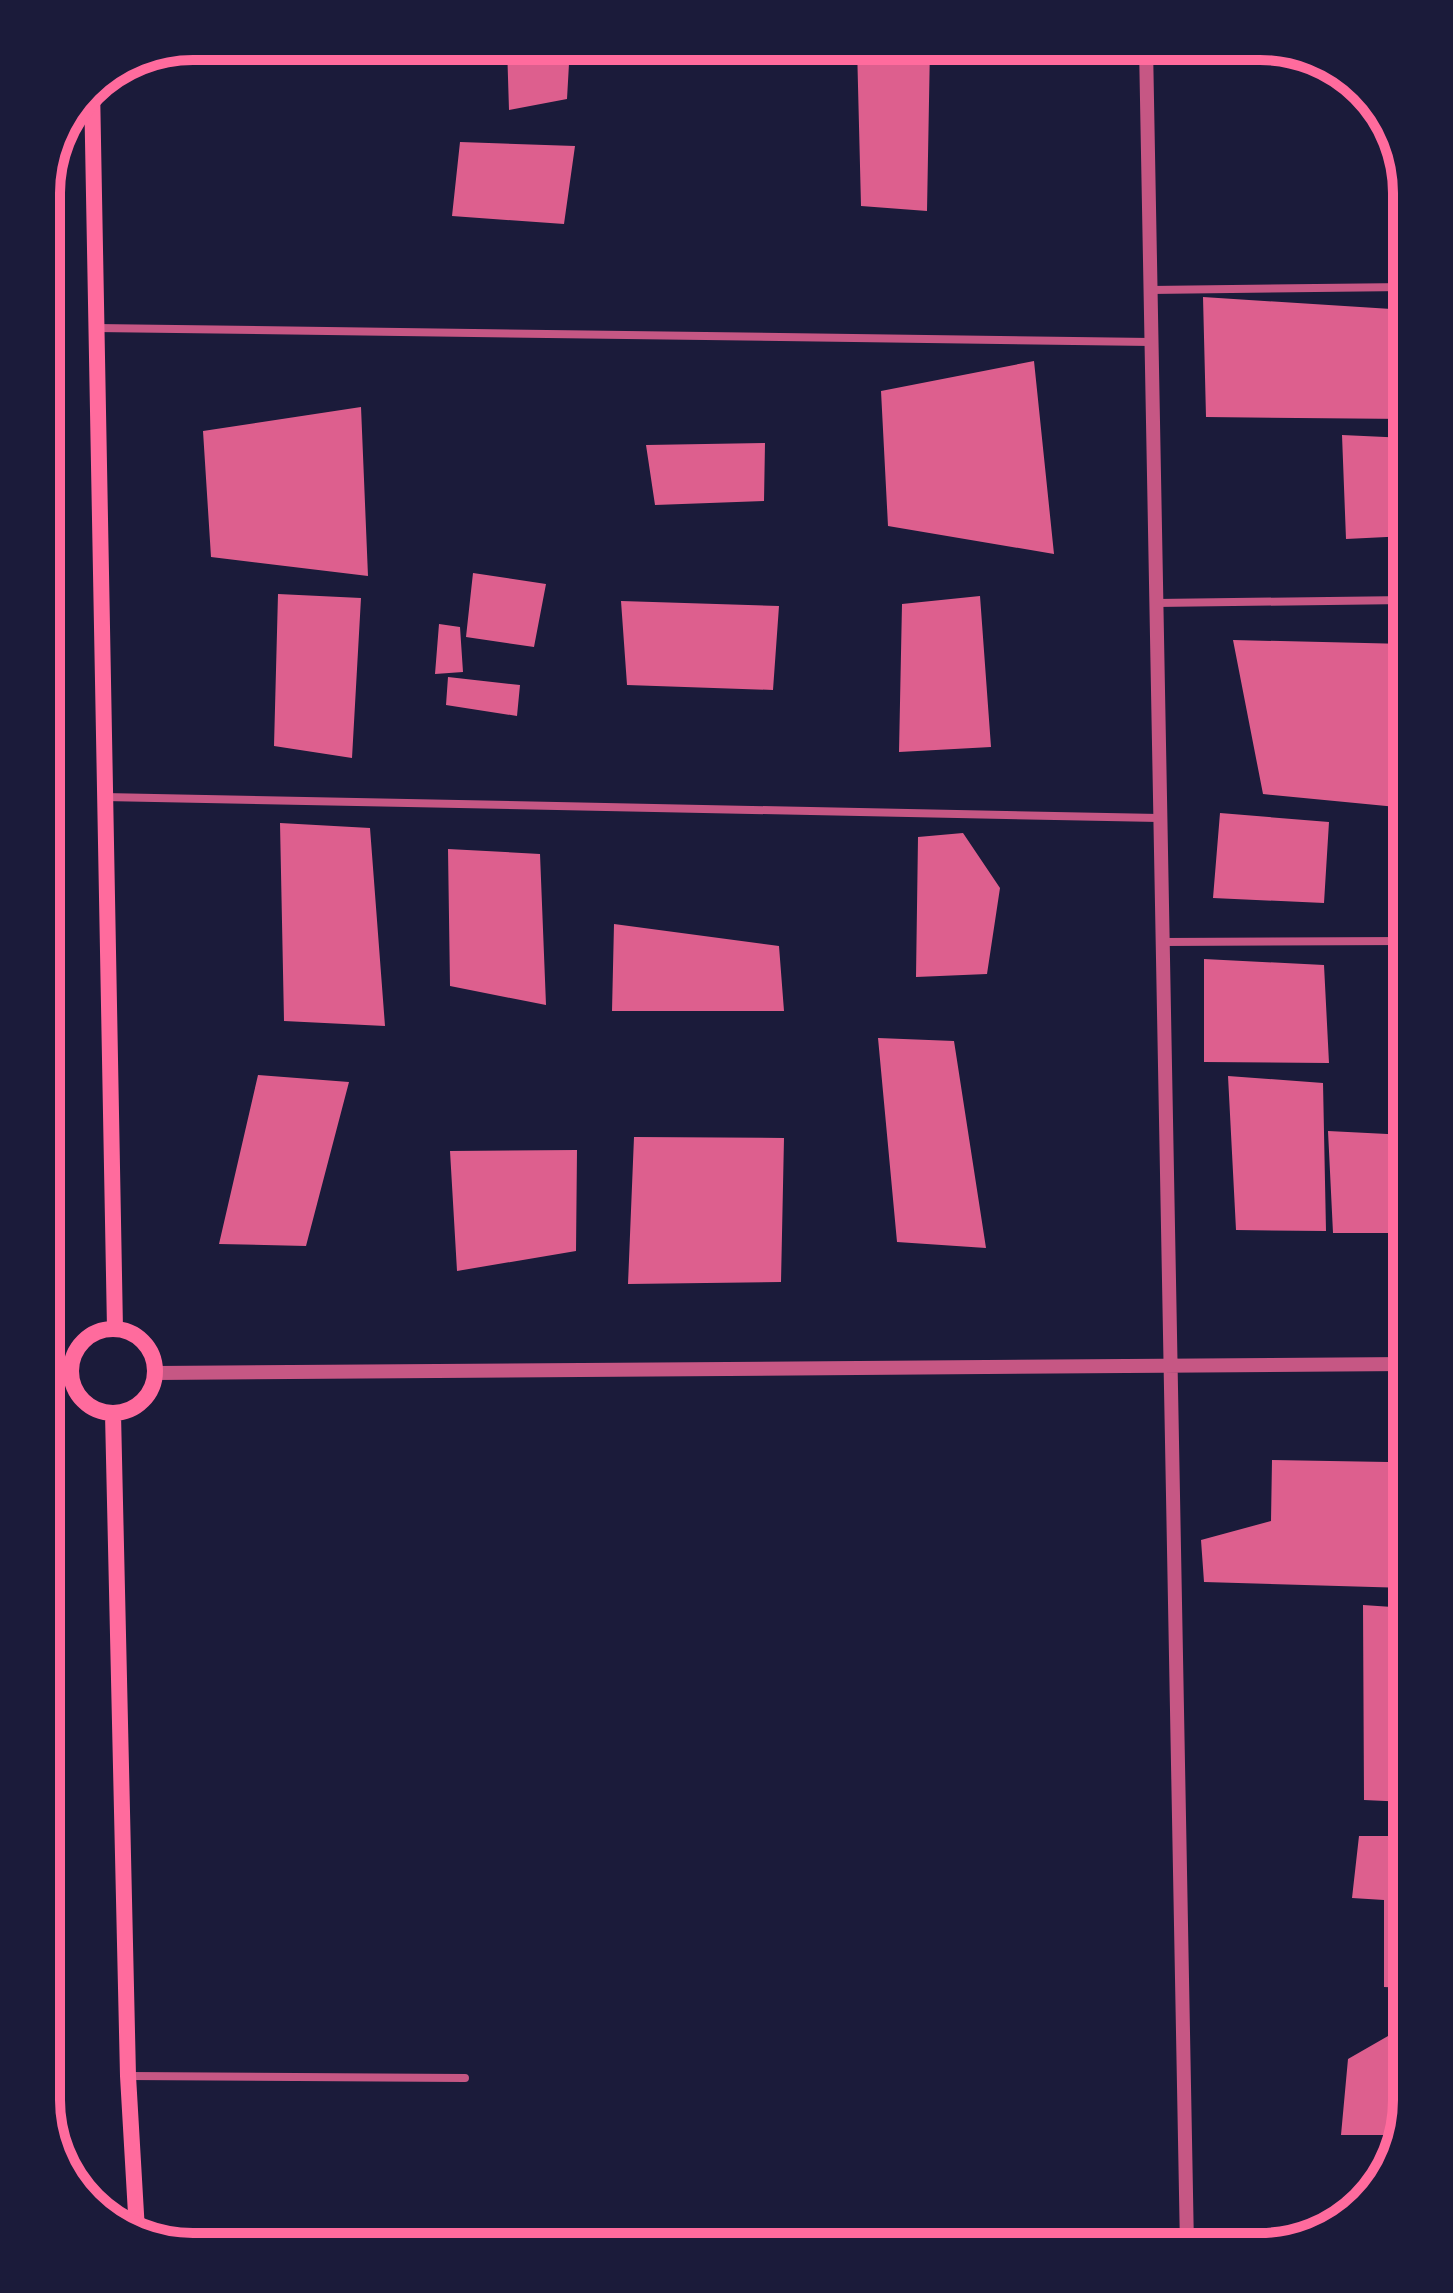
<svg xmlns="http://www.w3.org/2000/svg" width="1453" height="2293" font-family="Roboto,sans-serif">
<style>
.building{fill:#dd5f8e}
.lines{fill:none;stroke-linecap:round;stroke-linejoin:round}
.minor{stroke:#c65784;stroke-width:8}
.tertiary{stroke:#c65784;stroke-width:14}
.secondary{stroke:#ff6b9d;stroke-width:16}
.rim{fill:none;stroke:#ff6b9d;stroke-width:10}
</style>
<rect width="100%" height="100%" fill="#1b1b3a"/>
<path class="building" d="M507,46H570L567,99L509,110Z
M857,46H930L927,211L861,206Z
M460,142L575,146L564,224L452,216Z
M1203,297L1407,310V419L1206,417Z
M1034,361L1054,554L888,526L881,391Z
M361,407L368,576L211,557L203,431Z
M1342,435L1407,438V536L1346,539Z
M765,443L764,501L655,505L646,445Z
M473,573L546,584L534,647L466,637Z
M278,594L361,598L352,758L274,746Z
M980,596L991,747L899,752L902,604Z
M621,601L779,606L773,690L627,685Z
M439,624L460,627L463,672L435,674Z
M1233,640L1407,644V808L1263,794Z
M448,677L520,685L517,716L446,705Z
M1220,813L1329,822L1324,903L1213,898Z
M280,823L370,828L385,1026L284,1021Z
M963,833L1000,888L987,974L916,977L918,837Z
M448,849L540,854L546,1005L450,986Z
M614,924L779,946L784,1011H612Z
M1204,959L1324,965L1329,1063L1204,1062Z
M878,1038L954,1041L986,1248L897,1242Z
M258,1075L349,1082L306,1246L219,1244Z
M1228,1076L1323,1083L1326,1231L1236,1230Z
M1328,1131L1407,1135V1233H1333Z
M634,1137L784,1138L781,1282L628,1284Z
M577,1150L576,1251L457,1271L450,1151Z
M1272,1460L1388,1462L1400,1546L1407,1548V1588L1204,1582L1201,1540L1271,1521Z
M1363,1605L1407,1608V1802L1364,1800Z
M1359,1836H1407V1988L1384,1987V1900L1352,1898Z
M1407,2030V2100L1396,2135H1341L1348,2059L1395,2032Z"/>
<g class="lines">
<path class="minor" d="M1150,290L1407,287
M96,328L1151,342
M1156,603L1407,600
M104,797L1159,818
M1162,942L1407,941
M128,2076L465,2078"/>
<path class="tertiary" d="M1146,46L1187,2247
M156,1373L1407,1364
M46,1375H71"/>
<path class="secondary" d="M92,87L115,1329
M71 1371a42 42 0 1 1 84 0a42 42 0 1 1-84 0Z
M113,1414L128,2076L137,2231"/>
</g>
<path d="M0 0H1453V2293H0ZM193 60H1260A133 133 0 0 1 1393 193V2100A133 133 0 0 1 1260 2233H193A133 133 0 0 1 60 2100V193A133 133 0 0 1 193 60Z" fill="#1b1b3a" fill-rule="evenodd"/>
<path class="rim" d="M193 60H1260A133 133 0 0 1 1393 193V2100A133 133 0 0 1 1260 2233H193A133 133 0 0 1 60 2100V193A133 133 0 0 1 193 60Z"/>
</svg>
